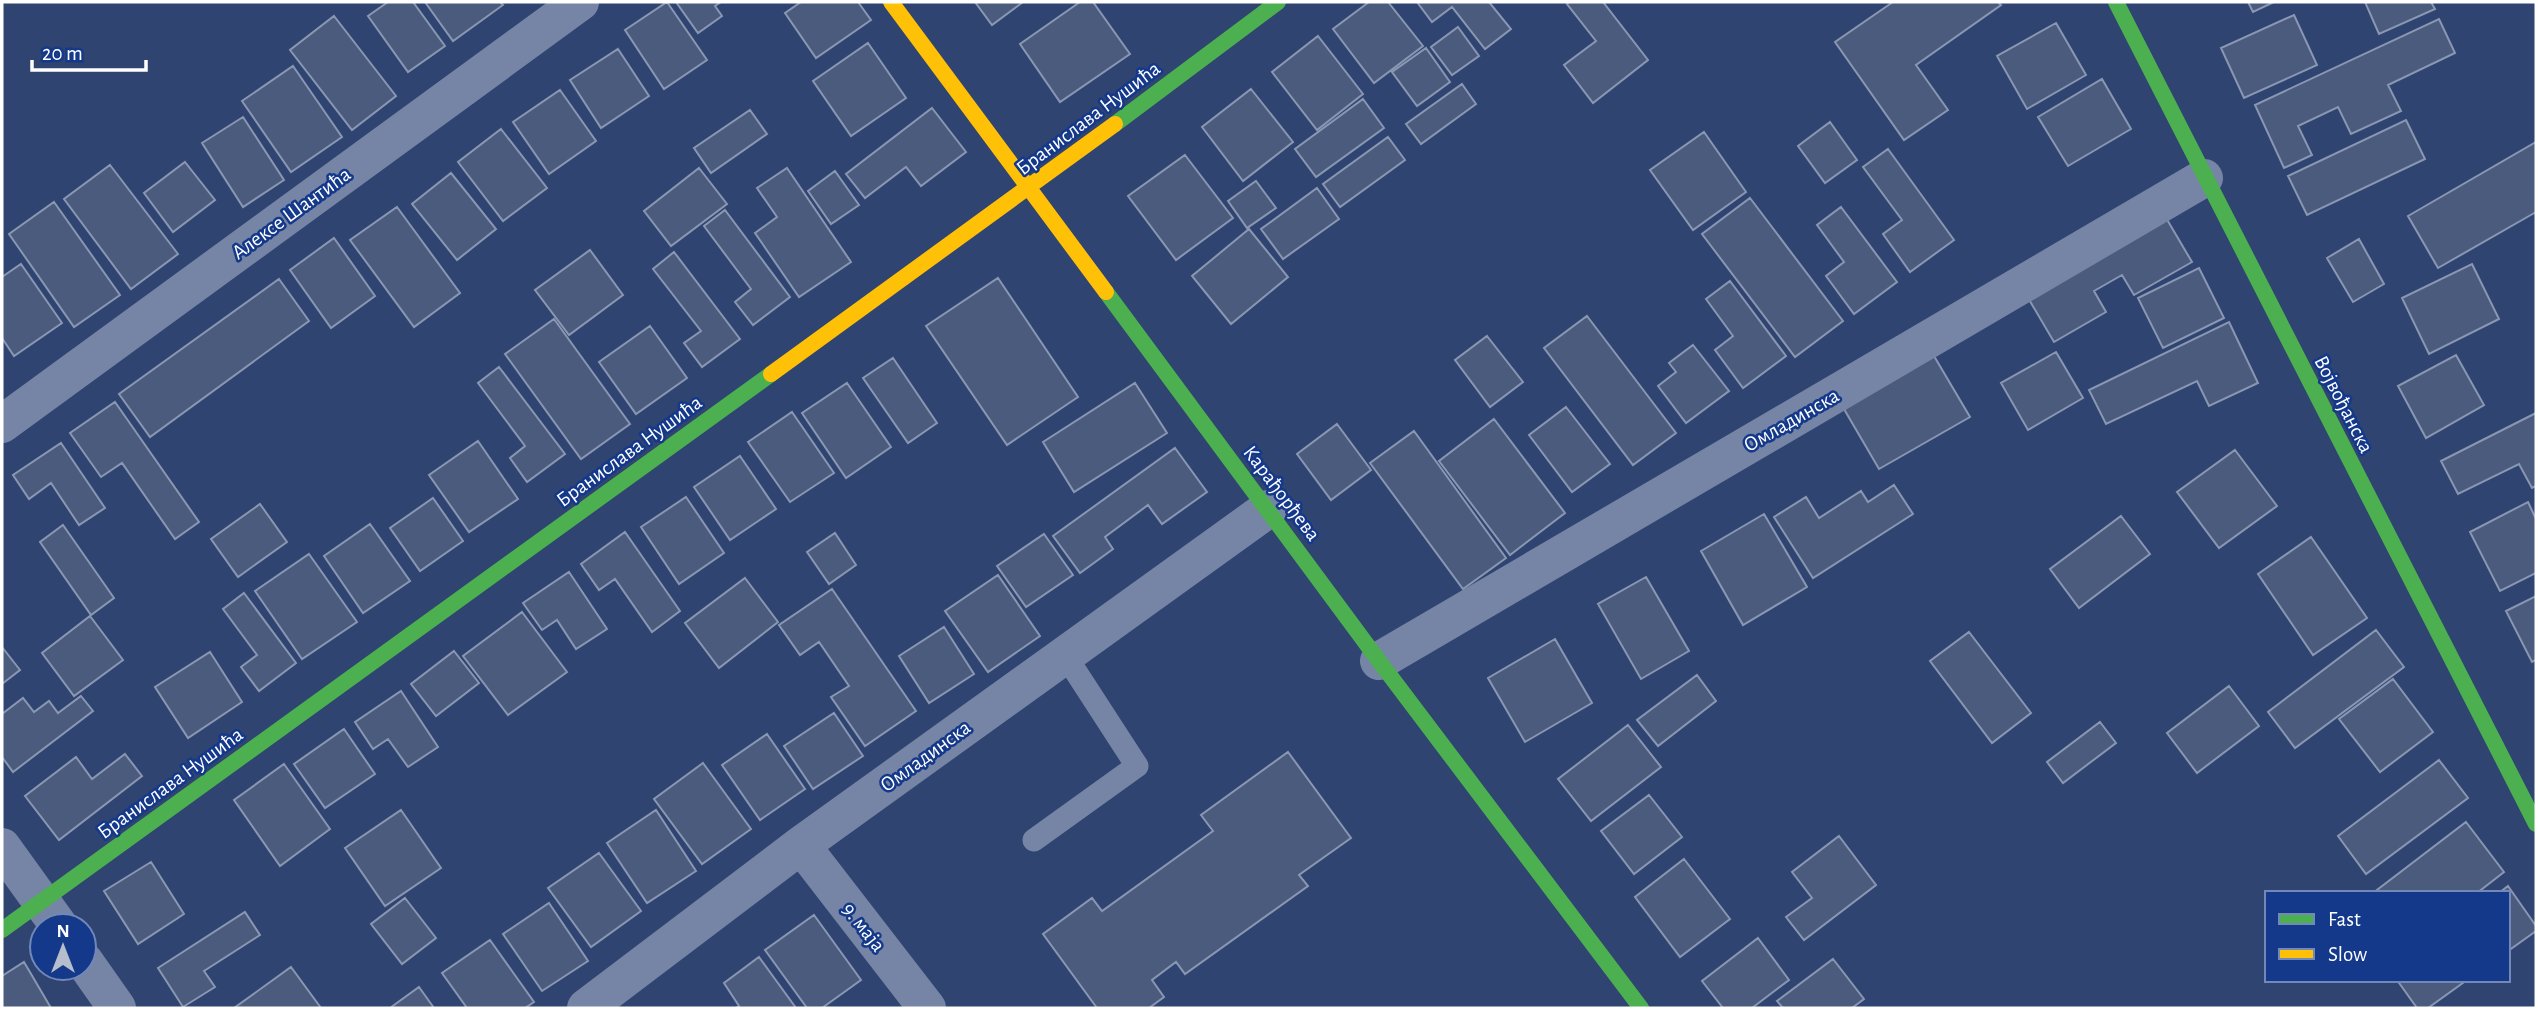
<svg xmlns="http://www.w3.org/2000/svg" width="2538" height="1010" font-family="'Alegreya Sans',sans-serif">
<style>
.building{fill:#4a5b7e;stroke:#8a97b2;stroke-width:2}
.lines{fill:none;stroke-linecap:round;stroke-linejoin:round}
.lane{stroke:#7685a5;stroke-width:23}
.street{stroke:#7685a5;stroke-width:38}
.fast{stroke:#4caf50;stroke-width:16}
.slow{stroke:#ffc107;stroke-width:16}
.labels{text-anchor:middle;stroke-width:5;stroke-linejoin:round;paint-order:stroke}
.street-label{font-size:21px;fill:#fff;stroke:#14398b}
</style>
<rect width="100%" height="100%" fill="#2f4470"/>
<path class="building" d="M388,2H413L445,46L408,72L368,16Z
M425,2H500L503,5L453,41Z
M667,2L707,60L664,89L625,30Z
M676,2H721L715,6L722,16L698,33Z
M801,2H858L871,20L816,58L785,13Z
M975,2H1023L992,25Z
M1080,2H1093L1130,54L1060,102L1020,44Z
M1369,2H1388L1423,46L1374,83L1333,29Z
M1417,2H1489L1511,29L1485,49L1452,7L1432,22Z
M1569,2H1603L1648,60L1593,103L1564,65L1596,41L1567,4Z
M1893,2H1998L2001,5L1916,65L1948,110L1904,140L1835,42Z
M2248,2H2274L2253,12Z
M2365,2H2431L2435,9L2379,34Z
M2294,15L2317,65L2244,98L2221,48Z
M334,16L396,96L352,130L290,50Z
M2439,19L2455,53L2388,85L2401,111L2351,134L2338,107L2298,126L2312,155L2284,168L2255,105Z
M2056,23L2086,75L2027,109L1997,56Z
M1458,27L1479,56L1452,75L1431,47Z
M1318,36L1363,94L1317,130L1272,72Z
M868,43L906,98L851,136L813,81Z
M1426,48L1450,82L1417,106L1392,72Z
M618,49L649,96L601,128L570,80Z
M293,66L342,137L291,172L242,101Z
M2102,79L2131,129L2068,166L2038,117Z
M1462,84L1476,104L1421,144L1406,124Z
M1251,89L1293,142L1243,181L1202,127Z
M560,90L596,141L549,174L513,122Z
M1363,99L1384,128L1316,177L1295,149Z
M932,108L966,152L921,186L906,167L865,198L846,174Z
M750,110L767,134L711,173L694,148Z
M243,117L284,180L243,207L202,143Z
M2406,120L2425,159L2307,215L2288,176Z
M1830,122L1857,160L1825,183L1798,146Z
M501,129L547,188L503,221L458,162Z
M1704,132L1746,192L1693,230L1650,170Z
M1388,137L1405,160L1340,207L1323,184Z
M2536,142V212L2438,268L2408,216Z
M1888,149L1954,240L1910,272L1883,234L1902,220L1863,167Z
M1185,155L1233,218L1176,260L1128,196Z
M185,162L215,200L173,232L144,193Z
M110,165L178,254L131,289L64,199Z
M699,168L727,204L671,246L644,211Z
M787,168L851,262L799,297L755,233L777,217L757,188Z
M835,171L859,205L831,224L808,191Z
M451,173L496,229L457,260L412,204Z
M1256,181L1276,208L1247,228L1228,201Z
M1317,188L1339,219L1283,259L1261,229Z
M1750,198L1843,321L1795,357L1702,234Z
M54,202L120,295L74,327L9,234Z
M397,207L460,293L414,327L350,240Z
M1841,207L1897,282L1854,314L1826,276L1844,262L1817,225Z
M725,210L790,297L753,325L735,302L751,289L704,226Z
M2162,211L2192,262L2134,295L2122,275L2094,291L2106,312L2054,342L2024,291Z
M1249,229L1288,277L1231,324L1192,276Z
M334,238L375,296L331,328L290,270Z
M2359,239L2384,284L2353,302L2327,258Z
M590,250L623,295L569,335L535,290Z
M674,252L740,339L702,367L684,343L701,331L653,269Z
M21,264L62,323L14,356L2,338V277Z
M2472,264L2499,319L2429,354L2402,298Z
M2199,268L2224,318L2163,348L2138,298Z
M998,278L1078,397L1007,445L926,326Z
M279,279L309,321L150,437L119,394Z
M1730,281L1786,356L1743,388L1715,350L1733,336L1706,299Z
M1587,316L1676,433L1633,465L1544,348Z
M554,319L630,424L581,459L505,354Z
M2229,322L2258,383L2209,406L2197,381L2106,424L2089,390Z
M650,326L687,378L636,414L599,362Z
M1487,336L1523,382L1490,407L1455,360Z
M1693,345L1729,391L1686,423L1658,386L1676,372L1669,363Z
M2056,352L2083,398L2028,430L2001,383Z
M2456,355L2484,405L2426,438L2398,386Z
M1934,356L1970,417L1879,469L1844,409Z
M893,358L937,423L908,443L863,378Z
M499,367L565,454L527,482L510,458L525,446L478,383Z
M847,383L891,447L846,478L802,413Z
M1135,383L1167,433L1074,492L1043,442Z
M115,402L199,522L175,539L122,463L101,477L70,433Z
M1566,407L1610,464L1572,492L1529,435Z
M792,412L834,473L790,502L748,442Z
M2536,413V486L2532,488L2519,464L2458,494L2441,461Z
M1494,419L1565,513L1510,555L1439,461Z
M1337,424L1371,470L1331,500L1297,454Z
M1414,431L1506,558L1463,589L1370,463Z
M478,441L518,499L469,532L429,475Z
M61,443L105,508L79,525L51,483L29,499L13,475Z
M1175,448L1207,492L1162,524L1148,505L1105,537L1113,549L1080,573L1053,536Z
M2235,450L2277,506L2219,548L2177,492Z
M740,456L776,509L730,540L694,487Z
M1894,485L1913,514L1813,578L1774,517L1806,497L1819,518L1861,491L1868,502Z
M686,497L724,553L679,584L641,527Z
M433,498L463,541L420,571L390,528Z
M2528,502L2536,519V573L2500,591L2470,532Z
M260,504L287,542L238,577L211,539Z
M1764,514L1807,587L1743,625L1701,551Z
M2121,516L2150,554L2079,608L2050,569Z
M370,524L410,581L363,613L324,556Z
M63,525L114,598L91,615L40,542Z
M625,532L680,611L652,632L615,579L599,590L581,564Z
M835,533L856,565L829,584L807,552Z
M1044,534L1073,575L1026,607L997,566Z
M2311,537L2367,618L2313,655L2258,574Z
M309,554L357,622L302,659L255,591Z
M569,572L607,629L576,649L557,620L542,630L523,603Z
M998,575L1040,636L988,672L945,611Z
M1646,577L1689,651L1641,679L1598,604Z
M745,578L778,622L719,668L685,623Z
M832,589L916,711L865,746L831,697L849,686L819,642L800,655L779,625Z
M244,593L296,663L259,691L241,667L257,655L223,609Z
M2536,596V660L2532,662L2506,611Z
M522,612L567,672L508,715L463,656Z
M90,616L123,660L74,696L42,653Z
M944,627L974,674L929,703L899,656Z
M2376,630L2404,667L2295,748L2268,712Z
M1969,632L2031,713L1992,743L1930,661Z
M1555,639L1592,703L1525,742L1488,678Z
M2,647L20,670L2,684Z
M454,651L479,683L436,716L411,684Z
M210,652L242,702L188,738L155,687Z
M1697,675L1716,701L1658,746L1637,720Z
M2393,679L2433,732L2380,772L2339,719Z
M2229,686L2259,726L2197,773L2167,733Z
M401,691L438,747L408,767L388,739L373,749L355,722Z
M81,696L93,711L13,772L2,757V714L23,698L34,712L49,701L58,713Z
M834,713L863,756L813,789L784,746Z
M2100,722L2116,743L2063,783L2047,762Z
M1628,725L1661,767L1591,821L1558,779Z
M344,729L375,774L325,808L294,764Z
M767,734L805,789L760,820L722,765Z
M1288,752L1351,838L1299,875L1308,886L1185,974L1176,962L1152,980L1164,997L1149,1008H1097L1043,934L1092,898L1102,911L1213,831L1201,815Z
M125,754L142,776L59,840L25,796L76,757L92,779Z
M2439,760L2468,798L2366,874L2338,836Z
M703,763L751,829L702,864L654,799Z
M284,764L330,829L280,866L234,800Z
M1649,795L1682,837L1634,874L1601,831Z
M401,810L441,868L385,906L345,848Z
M656,810L696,871L647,903L607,843Z
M2466,822L2504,872L2477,893H2373Z
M1839,836L1876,885L1804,940L1786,917L1812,898L1792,872Z
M599,853L641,911L591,947L548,888Z
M1684,859L1730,919L1680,957L1635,897Z
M151,862L184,914L138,944L104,891Z
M2508,886L2536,926V931L2508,951V893H2499Z
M405,898L436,938L402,964L371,924Z
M549,903L588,961L542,991L503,934Z
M245,912L260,935L204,971L215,987L183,1007L158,968Z
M814,915L861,980L822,1008H807L765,950Z
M1758,938L1789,980L1752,1008H1723L1702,981Z
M490,940L534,1002L525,1008H467L442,973Z
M759,957L796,1008H736L739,1006L724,983Z
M1833,959L1864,999L1852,1008H1783L1777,1001Z
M24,962L51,1008H2V976Z
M291,967L321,1008H234Z
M2397,980H2467L2428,1008H2417Z
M419,987L434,1008H390Z"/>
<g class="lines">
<path class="lane" d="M1034,840L1137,766L1065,655"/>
<path class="street" d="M2,424L580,2
M1379,661L2204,178
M801,845L927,1008
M2,847L59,926
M84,961L117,1008
M586,1008L801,845L1268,509"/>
<path class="fast" d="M2116,2L2536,824
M1115,124L1278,2
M1106,292L1379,661L1641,1008
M2,930L771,374"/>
<path class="slow" d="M891,2L1106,292
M771,374L1115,124"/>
</g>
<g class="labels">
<g class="street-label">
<text transform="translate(1088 118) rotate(-37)" y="7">Бранислава Нушића</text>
<text transform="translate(291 213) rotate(-36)" y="7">Алексе Шантића</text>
<text transform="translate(2344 404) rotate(63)" y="7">Војвођанска</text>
<text transform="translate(1791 420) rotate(-30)" y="7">Омладинска</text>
<text transform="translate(629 451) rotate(-36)" y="7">Бранислава Нушића</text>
<text transform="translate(1282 493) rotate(53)" y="7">Карађорђева</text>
<text transform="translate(925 756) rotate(-36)" y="7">Омладинска</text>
<text transform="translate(170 783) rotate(-36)" y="7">Бранислава Нушића</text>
<text transform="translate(864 927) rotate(52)" y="7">9. маја</text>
</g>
</g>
<rect width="2538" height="1010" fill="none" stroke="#ffffff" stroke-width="7"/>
<rect x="2265" y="891" width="245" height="91" fill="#14398b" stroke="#7288b9" stroke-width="2"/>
<rect x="2279" y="914" width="35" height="10" fill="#4caf50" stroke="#7288b9" stroke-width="2"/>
<text x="2328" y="926" font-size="21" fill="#ffffff">Fast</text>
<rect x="2279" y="949" width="35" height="10" fill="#ffc107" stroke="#7288b9" stroke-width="2"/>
<text x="2328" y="961" font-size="21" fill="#ffffff">Slow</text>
<g transform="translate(63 947)"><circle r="33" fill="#14398b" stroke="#7288b9" stroke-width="2"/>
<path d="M0-5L12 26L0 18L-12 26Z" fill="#b6becd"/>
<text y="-10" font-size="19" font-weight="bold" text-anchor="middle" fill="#ffffff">N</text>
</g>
<path d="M32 60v10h114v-10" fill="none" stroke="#ffffff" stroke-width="3.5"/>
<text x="42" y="60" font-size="21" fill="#ffffff" stroke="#14398b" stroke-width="5" paint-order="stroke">20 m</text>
</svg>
